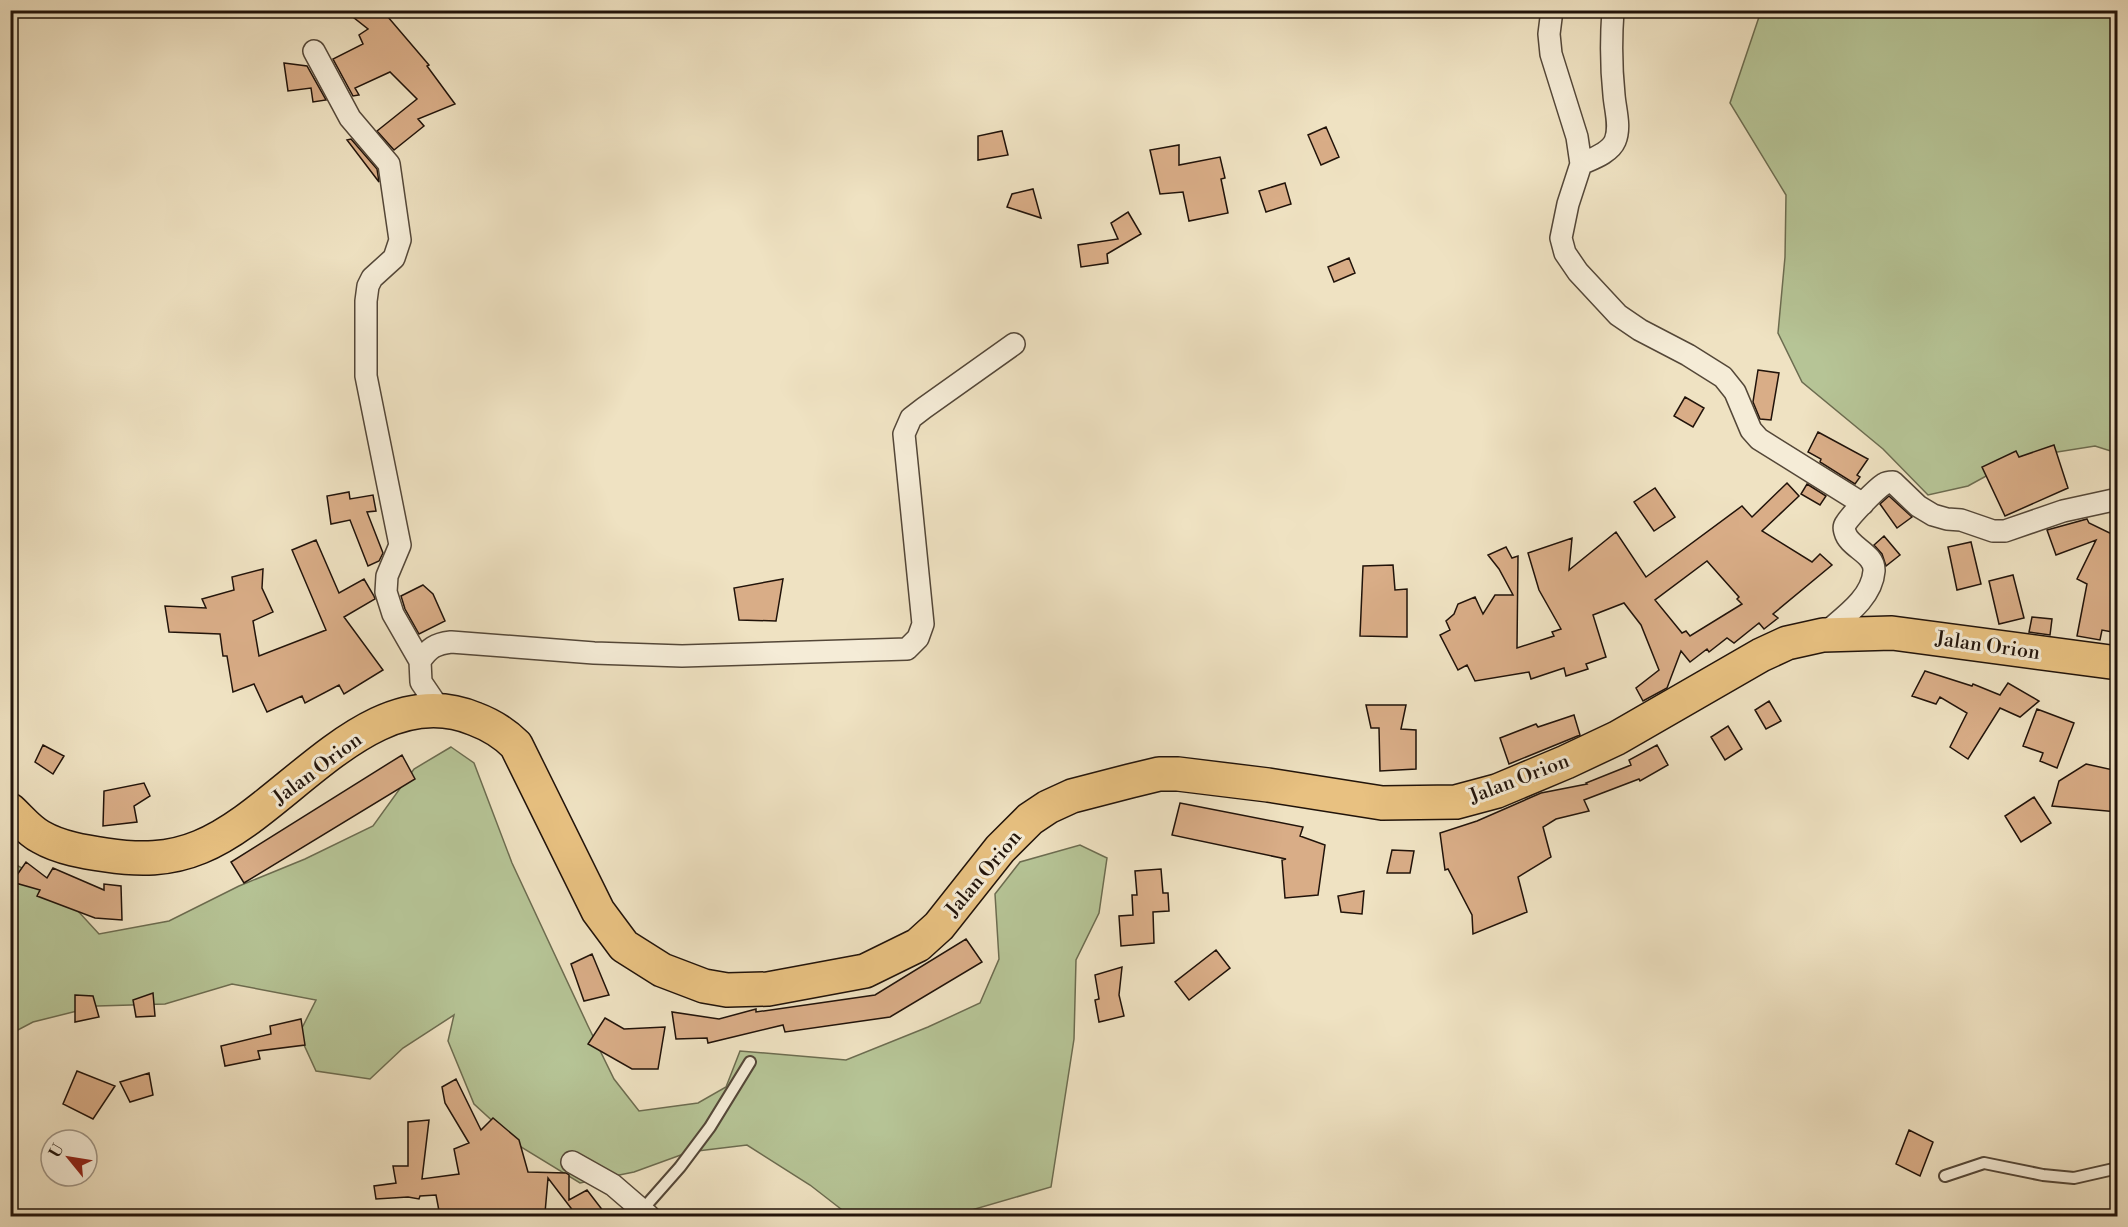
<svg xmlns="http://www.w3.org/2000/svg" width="2128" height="1227" font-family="'Libre Bodoni',serif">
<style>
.green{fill:#b6c496;stroke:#6c6c50;stroke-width:1.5}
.building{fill:#d9ad87;stroke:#21130a;stroke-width:1.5;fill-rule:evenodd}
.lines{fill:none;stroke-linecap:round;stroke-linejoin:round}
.service-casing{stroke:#544738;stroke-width:14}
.minor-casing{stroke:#544738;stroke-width:24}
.trunk-casing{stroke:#21130a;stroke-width:36}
.service{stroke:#f5ecd7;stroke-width:10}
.minor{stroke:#f5ecd7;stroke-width:21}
.trunk{stroke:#e8c181;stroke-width:33}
.labels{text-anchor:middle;stroke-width:6;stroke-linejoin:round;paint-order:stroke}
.street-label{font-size:20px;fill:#21130a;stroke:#f5ecd7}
</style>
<rect width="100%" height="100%" fill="#efe2c2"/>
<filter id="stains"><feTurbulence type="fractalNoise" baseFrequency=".00333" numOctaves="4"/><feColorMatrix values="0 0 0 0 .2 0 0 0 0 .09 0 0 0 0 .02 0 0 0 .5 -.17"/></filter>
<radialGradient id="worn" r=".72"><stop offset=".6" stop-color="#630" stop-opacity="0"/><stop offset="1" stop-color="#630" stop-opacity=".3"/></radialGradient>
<path class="green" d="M1761,11H2117V453L2095,446L2019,458L1968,486L1928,495L1883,449L1802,382L1778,333L1785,257L1786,195L1730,103Z
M451,747L474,763L512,863L588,1026L614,1079L639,1111L698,1103L726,1087L740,1051L846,1060L928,1027L980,1003L999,959L995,894L1020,862L1080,845L1107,858L1099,913L1076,960L1074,1039L1051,1187L951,1216H850L810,1185L747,1145L689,1152L634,1172L580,1183L521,1147L474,1104L448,1041L454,1015L403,1048L370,1079L316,1071L299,1034L316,1000L232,984L165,1004L97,1006L33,1022L18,1030L11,1028V862L55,886L99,934L169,921L239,886L305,859L373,826L414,769Z"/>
<path class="building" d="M344,10H382L429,65L427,66L455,104L418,119L424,126L394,150L377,131L417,99L390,72L355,88L359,95L353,96L333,59L363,44L359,35L368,29Z
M284,63L307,66L326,100L313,102L311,88L288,91Z
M1326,127L1339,157L1321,165L1308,135Z
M1002,131L1008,155L978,160V136Z
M351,139L377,169L379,182L347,140Z
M1179,145V165L1220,157L1225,178L1221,179L1228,213L1189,221L1183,192L1160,194L1150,150Z
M1285,183L1291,204L1266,212L1259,191Z
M1033,189L1041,218L1007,207L1012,194Z
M1128,212L1141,234L1107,254L1108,263L1081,267L1078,245L1118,239L1111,223Z
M1349,258L1355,273L1334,282L1328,267Z
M1758,370L1779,373L1771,420L1760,419L1753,402Z
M1685,397L1704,408L1693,427L1674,416Z
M1818,432L1868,459L1857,475L1860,477L1855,484L1820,462L1821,459L1808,452Z
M2054,445L2068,488L2005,516L1982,467L2016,451L2019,457Z
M1787,483L1799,496L1762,531L1812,562L1820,554L1832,565L1773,614L1778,618L1764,629L1759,623L1734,643L1727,638L1709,652L1707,649L1690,662L1681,651L1667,688L1643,701L1636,688L1659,670L1641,625L1624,603L1593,615L1606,657L1586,664L1588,669L1566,676L1564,668L1531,679L1529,672L1475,681L1467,665L1458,670L1440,635L1450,630L1446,621L1454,614L1458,604L1475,597L1483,614L1495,595H1513L1499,569L1488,555L1506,547L1512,558L1518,556L1517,648L1554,636L1552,632L1561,629L1539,590L1528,553L1572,538L1569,570L1616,532L1646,577L1742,506L1752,517ZM1707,561L1739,597L1737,599L1742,604L1690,636L1686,631L1682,633L1655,600Z
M1807,484L1826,496L1820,505L1801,494Z
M1655,488L1675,517L1654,531L1634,502Z
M349,492L350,499L373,495L376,511L367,512L383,553L379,561L368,566L350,520L331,524L327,496Z
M1889,496L1912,517L1897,528L1880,504Z
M2087,519L2089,523L2118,537V633L2102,630L2100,640L2077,636L2087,584L2077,579L2096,540L2056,555L2047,530Z
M1884,536L1900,555L1886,566L1882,554L1874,545Z
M316,540L339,593L364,579L374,596L375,599L344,617L383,670L344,694L339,685L305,703L302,696L267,712L254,684L233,692L227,656H223L220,634L169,632L165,606L206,608L202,599L234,590L232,577L263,569L262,588L273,612L253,621L259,656L326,630L292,550Z
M1971,542L1981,584L1957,590L1948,547Z
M1393,565L1395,590L1407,589V637L1360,636L1363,566Z
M2013,575L2024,618L1999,624L1989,581Z
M783,579L776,621L739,620L734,588Z
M423,585L433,594L445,621L419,634L405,609L401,596Z
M2032,617L2052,619L2050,635L2029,632Z
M1925,671L1972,686L1973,684L2000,695L2008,683L2039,701L2020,717L2000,708L1968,759L1950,747L1967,713L1940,697L1936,704L1912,696Z
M1769,701L1781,721L1766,729L1755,710Z
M1366,705H1406L1401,729L1416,730V769L1380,771L1379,728H1371Z
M2037,709L2074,723L2057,768L2040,761L2043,753L2023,746Z
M1574,715L1580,735L1509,764L1500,738L1536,724L1538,727Z
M1728,726L1742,749L1725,760L1711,737Z
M43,745L64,756L53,774L35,762Z
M1657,745L1668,765L1640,781L1639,779L1584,800L1589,811L1556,819L1543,827L1551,857L1518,877L1527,912L1473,934L1472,915L1448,869L1445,870L1440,833L1477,821L1541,793L1587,784L1586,783L1631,765L1629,760Z
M402,755L415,779L244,883L231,862Z
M2086,764L2118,771V812L2052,806L2059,781Z
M144,783L150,796L134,806L137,822L103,826L104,791Z
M2034,797L2051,823L2021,842L2005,816Z
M1180,803L1303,827L1300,836L1325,845L1318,895L1285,898L1282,860L1286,859L1172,835Z
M1392,850L1414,851L1410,873H1387Z
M26,862L47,878L53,868L104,890V884L121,886L122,920L95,918L37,896L40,890L12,882Z
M1161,869L1163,893H1168L1169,911L1153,912L1154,943L1121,946L1119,916L1133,915L1132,895H1137L1135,871Z
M1364,891L1362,914L1341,912L1338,896Z
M966,939L982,962L890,1017L785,1032L783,1025L708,1043L707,1038L676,1039L672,1012L719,1019L756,1009V1012L875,995Z
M1216,950L1230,968L1189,1000L1175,982Z
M592,954L609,995L584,1001L571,964Z
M1122,967L1119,995L1124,1016L1099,1022L1095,1000L1099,999L1095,975Z
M153,993L155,1016L136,1017L133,1000Z
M75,995L93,996L99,1017L75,1022Z
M605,1018L624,1029L665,1027L658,1069H632L588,1044Z
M301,1019L305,1045L258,1051L260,1059L225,1066L221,1046L271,1034L270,1026Z
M77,1071L115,1086L93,1119L63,1104Z
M149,1073L153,1095L130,1102L120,1082Z
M456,1079L481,1130L493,1118L519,1140L528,1172L566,1173L569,1175V1200L587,1190L607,1216H577L548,1178L545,1213L501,1211V1216H440L436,1195L420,1196L419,1199L408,1197L376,1199L374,1186L396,1183L393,1166H408V1122L429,1120L422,1179L459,1174L454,1149L469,1143L445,1103L442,1087Z
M1909,1130L1933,1142L1920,1176L1896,1164Z"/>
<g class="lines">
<defs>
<path id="service" d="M1945,1176L1984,1163L2043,1175L2074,1178L2118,1168
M643,1209L680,1167L710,1127L750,1062"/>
<path id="minor" d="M1552,10L1549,34L1551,54L1577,137L1581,164L1568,204L1561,238L1565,253L1578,272L1618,315L1640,330L1688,355L1723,377L1735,392L1751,430L1759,439L1863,504
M314,51L350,118L389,164L400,240L394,258L372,278L368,286L366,301V376L400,545L387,576L386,592L393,614L420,661L421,682L440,710
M1581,164C1592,159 1610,153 1615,141C1621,127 1615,109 1614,95C1611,67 1611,38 1613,10
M1823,635C1842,618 1872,599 1874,571C1875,553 1849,548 1845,532C1844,528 1843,527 1846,523C1851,515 1876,489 1884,484C1887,482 1890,482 1893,482L1918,506L1933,515L1947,519L1961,520L1993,531H2005L2063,511L2118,499
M420,661C429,648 435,644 451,642L594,653L682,656L907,649L918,638L923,624L904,434L911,418L924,408L1014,344
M572,1162L613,1185L649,1216"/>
<path id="trunk" d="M10,810C20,819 29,831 41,837C60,848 85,852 106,855C139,860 169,860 200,847C287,812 370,675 475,719C491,725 504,733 516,745L598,911L624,946L662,970L704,986L727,990L768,989L865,971L918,945L939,926L1000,849L1030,819L1048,807L1072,796L1130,781L1159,774H1178L1268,785L1382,803L1456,802L1497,791L1566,762L1617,738L1761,655L1787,643L1823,635L1892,633L2118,663"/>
</defs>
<use href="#service" class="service-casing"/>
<use href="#minor" class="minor-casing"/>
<use href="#trunk" class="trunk-casing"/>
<use href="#service" class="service"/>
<use href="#minor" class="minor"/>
<use href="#trunk" class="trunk"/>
</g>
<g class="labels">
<g class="street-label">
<text transform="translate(1988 645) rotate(8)" y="7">Jalan Orion</text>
<text transform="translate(317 768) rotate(-37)" y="7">Jalan Orion</text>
<text transform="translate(1519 778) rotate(-21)" y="7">Jalan Orion</text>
<text transform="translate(983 873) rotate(-50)" y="7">Jalan Orion</text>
</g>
</g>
<rect width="2128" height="1227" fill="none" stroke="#efe2c2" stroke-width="36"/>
<rect x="12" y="12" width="2104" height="1203" fill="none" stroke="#21130a" stroke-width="3"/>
<rect x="18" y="18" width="2092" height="1191" fill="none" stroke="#21130a" stroke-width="1.5"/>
<g transform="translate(69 1158) rotate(300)"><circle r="28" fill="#f5ecd7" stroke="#a09585" stroke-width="1.5"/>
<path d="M0-4.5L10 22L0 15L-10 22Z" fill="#8f2418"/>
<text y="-9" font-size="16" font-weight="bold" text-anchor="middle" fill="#21130a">U</text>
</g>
<rect width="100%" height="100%" filter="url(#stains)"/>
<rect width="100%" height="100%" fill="url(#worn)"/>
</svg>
